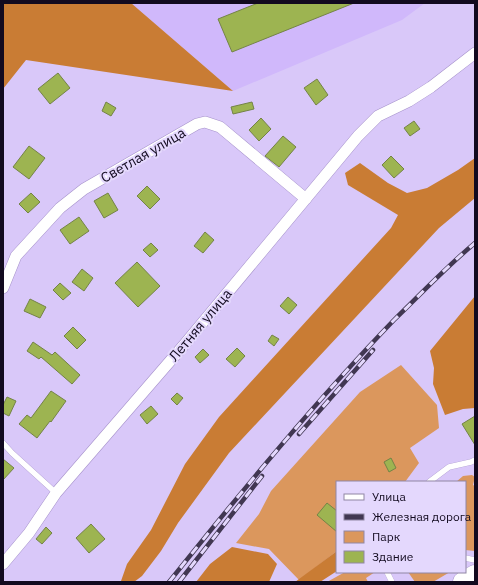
<svg xmlns="http://www.w3.org/2000/svg" width="478" height="585" font-family="'IBM Plex Sans',sans-serif">
<style>
.built{fill:#d0b8fb}
.green{fill:#db975d}
.forest{fill:#c97c34}
.building{fill:#9db451;stroke:#748347}
.lines{fill:none;stroke-linecap:round;stroke-linejoin:round}
.lane-casing{stroke:#a692cb;stroke-width:6}
.street-casing{stroke:#a692cb;stroke-width:12}
.highway-casing{stroke:#a692cb;stroke-width:21}
.lane{stroke:#fff;stroke-width:5.5}
.street{stroke:#fff;stroke-width:11}
.highway{stroke:#fff;stroke-width:20}
.rail-casing{stroke:#413752;stroke-width:4.5}
.rail{stroke:#e4d8fd;stroke-width:3;stroke-dasharray:9;stroke-linecap:butt}
.labels{text-anchor:middle;stroke-width:4;stroke-linejoin:round;paint-order:stroke}
.street-label{font-size:14px;fill:#120a1f;stroke:#e4d8fd}
</style>
<rect width="100%" height="100%" fill="#d9c8f9"/>
<path class="built" d="M131,3H425L402,20L233,91Z"/>
<path class="green" d="M401,365L437,405L439,428L410,448L419,463L405,482H337V551L299,580L269,549L236,543L259,514L271,491L360,392Z
M472,475L475,477L473,485L475,486V551L465,550V482H456L463,476Z
M345,572H375L366,578L368,582H327Z
M408,572H450L433,582H415Z"/>
<path class="forest" d="M3,3H131L233,91L26,60L3,89Z
M475,158V198L439,228L229,453L178,523L161,551L142,576L134,582L121,581L127,564L151,530L185,464L219,417L391,228L398,215L348,185L345,173L360,163L388,183L407,193L427,188L458,170Z
M475,296V408L463,409L445,415L433,384L434,368L430,351Z
M232,547L268,554L277,564L269,582H196L210,564Z
M337,551V571L320,582H295Z"/>
<path class="building" d="M258,3H354L232,52L218,19Z
M58,73L70,88L50,104L38,89Z
M317,79L328,95L316,105L304,88Z
M106,102L116,108L111,116L102,111Z
M252,102L254,109L233,114L231,107Z
M261,118L271,129L259,141L249,130Z
M414,121L420,129L410,136L404,128Z
M283,136L296,147L279,167L265,156Z
M29,146L45,158L29,179L13,167Z
M391,156L404,169L394,178L382,165Z
M147,186L160,199L150,209L137,196Z
M31,193L40,202L28,213L19,204Z
M108,193L118,210L104,218L94,201Z
M79,217L89,231L70,244L60,230Z
M205,232L214,240L203,253L194,246Z
M151,243L158,250L150,257L143,250Z
M137,262L160,286L138,307L115,283Z
M82,269L93,278L84,291L72,282Z
M60,283L71,293L63,300L53,290Z
M288,297L297,305L289,314L280,306Z
M30,299L46,307L40,318L24,311Z
M73,327L86,340L77,349L64,336Z
M272,335L279,339L274,346L268,341Z
M33,342L52,355L55,352L80,375L72,384L41,357L39,359L27,351Z
M237,348L245,356L235,367L226,359Z
M203,349L209,355L200,363L195,357Z
M51,391L66,401L51,422L50,421L37,438L19,424L27,415L31,418Z
M177,393L183,398L177,405L171,399Z
M7,397L16,401L9,416L3,413V405Z
M151,406L158,414L147,424L140,415Z
M475,416V445L462,424Z
M391,458L396,468L389,472L384,462Z
M3,459L14,468L3,480Z
M327,503L337,511V532L317,515Z
M91,524L105,539L89,553L76,538Z
M46,527L52,533L42,544L36,539Z"/>
<g class="lines">
<defs>
<path id="lane" d="M3,443L12,453L56,493
M429,482L449,467L471,462L475,460
M465,558L475,560
M387,572L392,582"/>
<path id="street" d="M3,288L16,256L60,208L84,189L197,124L205,122L220,127L306,199
M3,564L29,533L56,493L184,345L358,136L378,116L409,101L431,87L475,53"/>
<path id="highway" d="M463,582L475,575"/>
</defs>
<use href="#lane" class="lane-casing"/>
<use href="#street" class="street-casing"/>
<use href="#highway" class="highway-casing"/>
<use href="#lane" class="lane"/>
<use href="#street" class="street"/>
<use href="#highway" class="highway"/>
<defs>
<path id="rail" d="M299,434L373,350
M169,582C241,492 314,403 394,320C421,294 446,267 475,243
M179,582L262,476"/>
</defs>
<use href="#rail" class="rail-casing"/>
<use href="#rail" class="rail"/>
</g>
<g class="labels">
<g class="street-label">
<text transform="translate(143 155) rotate(-30)" y="5">Светлая улица</text>
<text transform="translate(200 325) rotate(-50)" y="5">Летняя улица</text>
</g>
</g>
<rect width="478" height="585" fill="none" stroke="#120a1f" stroke-width="8"/>
<rect x="336" y="481" width="130" height="92" fill="#e4d8fd" stroke="#9086a4"/>
<rect x="344" y="494" width="20" height="6" fill="#ffffff" stroke="#9086a4"/>
<text x="372" y="501" font-size="12" fill="#120a1f">Улица</text>
<rect x="344" y="514" width="20" height="6" fill="#413752" stroke="#9086a4"/>
<text x="372" y="521" font-size="12" fill="#120a1f">Железная дорога</text>
<rect x="344" y="531" width="20" height="12" fill="#db975d" stroke="#9086a4"/>
<text x="372" y="541" font-size="12" fill="#120a1f">Парк</text>
<rect x="344" y="551" width="20" height="12" fill="#9db451" stroke="#9086a4"/>
<text x="372" y="561" font-size="12" fill="#120a1f">Здание</text>
</svg>
